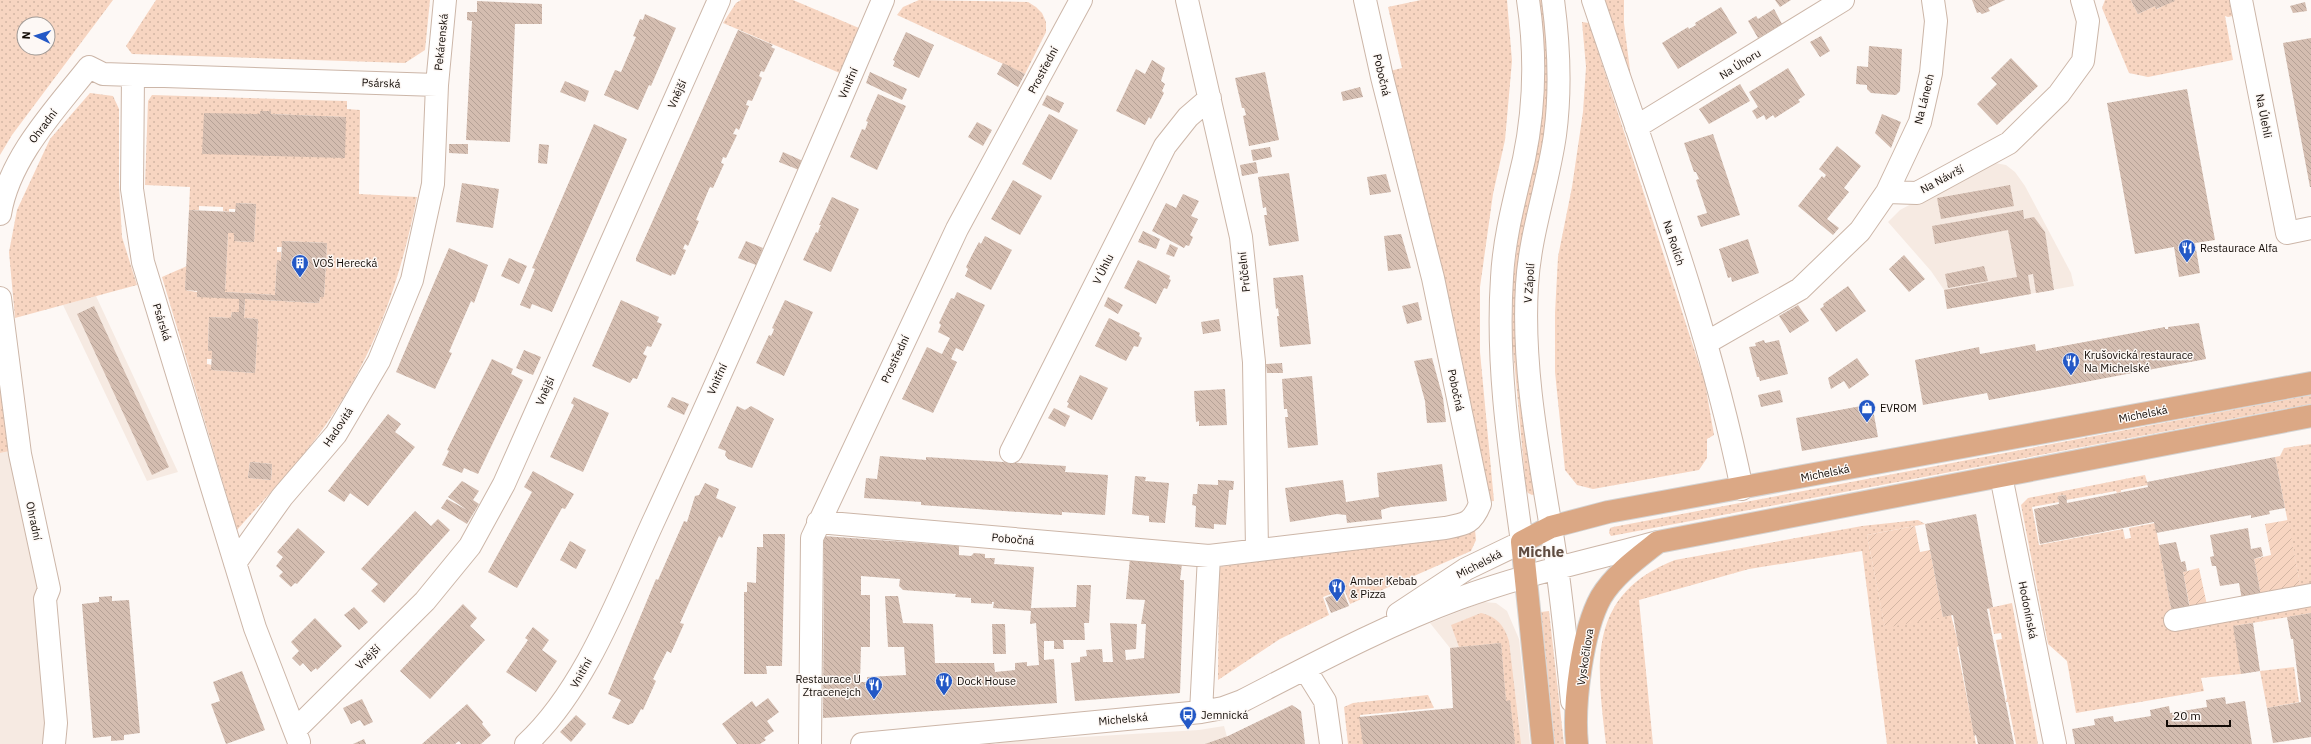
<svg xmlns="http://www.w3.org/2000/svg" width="2311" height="744" font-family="'IBM Plex Sans',sans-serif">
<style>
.built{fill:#f6eae2}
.grass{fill:url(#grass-dots);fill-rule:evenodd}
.garden{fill:url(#garden-furrows)}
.building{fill:url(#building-back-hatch);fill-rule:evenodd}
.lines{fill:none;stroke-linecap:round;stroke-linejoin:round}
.minor-casing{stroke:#ccb6a8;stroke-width:24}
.major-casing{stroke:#d4d3d2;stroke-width:24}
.minor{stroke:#fff;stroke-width:22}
.major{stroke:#dba885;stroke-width:22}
.labels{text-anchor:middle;stroke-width:3;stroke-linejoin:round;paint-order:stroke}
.street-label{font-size:11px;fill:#120b06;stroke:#fdf8f5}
.poi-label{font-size:11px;fill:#120b06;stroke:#fdf8f5;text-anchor:start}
.district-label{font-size:15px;font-weight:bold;fill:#5f4c41;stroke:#fdf8f5}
</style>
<defs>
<pattern id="grass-dots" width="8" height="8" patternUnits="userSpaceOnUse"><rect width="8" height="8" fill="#f7d5c1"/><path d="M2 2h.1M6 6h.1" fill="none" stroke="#d3b6a4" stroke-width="1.8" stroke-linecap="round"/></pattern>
<pattern id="garden-furrows" width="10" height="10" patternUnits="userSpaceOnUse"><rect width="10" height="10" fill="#f7d5c1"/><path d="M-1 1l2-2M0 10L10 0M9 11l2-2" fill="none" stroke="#d3b6a4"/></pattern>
<pattern id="building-back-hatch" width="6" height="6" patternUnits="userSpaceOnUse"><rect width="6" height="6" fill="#d4bdb0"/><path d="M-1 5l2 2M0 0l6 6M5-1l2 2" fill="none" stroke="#b5a196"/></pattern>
</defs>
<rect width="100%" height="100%" fill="#fdf8f5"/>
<path class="built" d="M1989,162L2006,165L2015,172L2025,186L2071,273L2074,286L1947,309L1944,290L1931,271L1888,222L1900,210Z
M96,296L178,472L147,481L63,305Z
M10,451L37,585L48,716L46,744H0V453Z
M1483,602L1496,603L1507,611L1519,639L1530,744H1478L1450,648L1430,623Z
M1224,726L1229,744H996L1000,742L1199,730Z"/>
<path class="grass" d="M0,0H113L12,135L0,155ZM24,24H48V48H24Z
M156,0H430L425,50L405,63L132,54L126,46Z
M741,0H793L859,28L842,74L723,23L736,3Z
M919,0L1028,2L1036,7L1042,13L1046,22V32L1025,74L897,15L903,7Z
M1421,0H1507L1512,61L1505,140L1493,194L1480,287V352L1494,501L1485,502L1386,72L1402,68L1388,7Z
M1537,0H1547L1550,114L1528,233L1535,494L1532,495L1528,493L1526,489L1512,338L1513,280L1519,230L1529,182Z
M1604,0H1624V23L1631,78Z
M2105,0H2131L2138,14L2155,6L2157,9L2174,0H2232L2237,15L2228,17L2225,16L2233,60L2148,77L2129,73L2102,8Z
M1582,22L1589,23L1705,383L1714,435L1707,439V458L1699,470L1593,489L1577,485L1565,470L1555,372V313L1558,257L1572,187L1583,112L1586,67Z
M90,93L113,96L119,109V184L122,237L137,285L15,318L9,252L17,210L50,139Z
M152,95L347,101V109L360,110L359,194L417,197C401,278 375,355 327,423C301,461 268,495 237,530L162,277L187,266L185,290L239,299V312H232L231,318L209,317L208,350L212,351V359H207V364L212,365V370L255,373L258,319L244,318L245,299L319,303L320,297H324L327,243L282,241V247H277V252H281V261H277L275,295L225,292L228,233H234V241L254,242L256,204L236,203V209H229V212L223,211V207L199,206V210H189L190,187L145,185L148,101ZM261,111H271V114L345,117V157L260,114ZM250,462L272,464L271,480L248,478Z
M0,389L10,451L0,453Z
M2311,395V404L1611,536L1609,533L1610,528L1613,527Z
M2311,444V613L2234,626L2241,674L2201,678L2204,691L2076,713L2067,661L2048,644L2021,505L2028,498L2145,475L2148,485L2121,490V492L2117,493L2116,491L2066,500L2065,495L2058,496L2059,502L2032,507L2039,545L2123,529L2125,539L2131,538L2129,528L2155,523L2172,613L2301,589L2275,457L2280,456L2284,448Z
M1918,520L1925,524L1867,535L1885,627L1951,615L1959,646L1957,647L1976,744H1887L1862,551L1749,569L1639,600L1653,744H1606C1597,666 1585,595 1675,560L1862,526Z
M1475,530L1476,540L1471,551L1350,604L1344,589L1323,597L1329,615L1280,639L1218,680L1219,567Z
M2012,603L2038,744H2016L2008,702H2006L2007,697L1996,640L2002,639L2001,633L1994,634L1989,608Z
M1549,611L1564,744H1555L1541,612Z
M1481,613C1497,617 1504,625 1509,641L1521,744H1515L1510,701H1506L1501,643L1459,647L1451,625Z
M2294,667L2299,702L2267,708L2260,671Z
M1428,695L1434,708L1360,715L1363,744H1348L1344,707L1353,703Z"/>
<path class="garden" d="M2288,520L2301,589L2261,596L2254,559L2271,555L2265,524Z
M1915,526L1920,552L1930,550L1943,617L1885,628L1867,535Z
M2199,568L2207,605L2190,608L2183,572Z"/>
<path class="building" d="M1775,0H1791L1780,7Z
M1972,0H2005L1988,8L1990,11L1982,14L1980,12L1977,13Z
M2131,0H2174L2175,1L2156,9L2155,6L2138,14Z
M477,1L542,4V24H515L510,142L466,140L472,21L467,20V12H477Z
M2305,2L2307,11L2293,13L2290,6Z
M1721,7L1737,33L1678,69L1662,43L1688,27L1689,29L1696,25L1695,23Z
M1774,9L1782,24L1758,38L1748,21L1756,16L1758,19Z
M645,14L676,28L651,86L649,85L638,110L604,95L615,70L621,72L636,37L633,36L640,19L643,20Z
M738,30L773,45L771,47L775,49L764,72L761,71L759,76L762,78L752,101L748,100L747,102L746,105L749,106L739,130L736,128L733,134L737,135L726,158L723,157L721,163L724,164L713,188L710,187L709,189L696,220L699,221L688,246L685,244L683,249L686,250L675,275L672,274L671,276L636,261V258Z
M906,32L934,45L919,78L893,66L895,61L893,60Z
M1821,36L1830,51L1820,57L1810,42Z
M2311,38V187H2310L2283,43Z
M1869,46L1902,49L1900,91L1896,95L1871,93L1867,89V85L1856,84L1857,66L1868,67Z
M2011,58L2038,86L1997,125L1977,104L1997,84L1991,78Z
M1152,60L1165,68L1161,81L1165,84L1162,91L1164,93L1151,119L1149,117L1145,125L1116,111L1136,69L1145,74Z
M1003,63L1025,74L1018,87L997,74Z
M1788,68L1805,95L1798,100L1800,102L1775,118L1773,115L1766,120L1764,115L1757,119L1752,111L1758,107L1749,92Z
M870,72L907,89L902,100L866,83Z
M1265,72L1279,140L1249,146L1243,116L1246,115L1245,111L1244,108H1242L1235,78Z
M565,81L589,91L585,102L560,92Z
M1740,84L1750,101L1709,124L1699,109Z
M1360,87L1363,97L1343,101L1341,92Z
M2187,89L2215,240L2195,243L2200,273L2179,277L2174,247L2135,254L2107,103Z
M878,94L906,106L877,170L850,157L862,129L865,130L868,122L866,121Z
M1047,95L1064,103L1059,113L1042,105Z
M260,111H271V114L346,117L345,158L202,154L204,113L260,114Z
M1049,114L1078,130L1051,180L1022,164Z
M1882,114L1901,122L1891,148L1875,133Z
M977,122L992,130L983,146L968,137Z
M594,124L627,139L552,312L532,304L530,309L520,305L535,269L532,268Z
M1713,134L1740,215L1701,227L1697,216L1707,213L1696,180L1699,179L1696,172H1694L1684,143Z
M449,144H468V154L449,153Z
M539,144L549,145L547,164L538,163Z
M1837,146L1861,166L1844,188L1849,192L1827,219L1839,228L1833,235L1798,206L1822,176L1824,178L1826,175L1819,169Z
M1270,147L1272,157L1253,161L1251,150Z
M783,152L803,161L799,170L779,162Z
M1256,162L1258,173L1242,176L1240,165Z
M1289,173L1299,241L1269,246L1264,215H1267L1266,207L1263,208L1258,177Z
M1386,174L1391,192L1370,195L1367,177Z
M1013,180L1042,196L1020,235L991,219Z
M462,183L499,189L493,228L456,222Z
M2010,185L2014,206L1941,219L1937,198Z
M1183,194L1199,201L1191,216L1198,219L1190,235L1193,237L1189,246L1186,245L1184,248L1152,231L1166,203L1176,208Z
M832,197L859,209L831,272L803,260L816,232L818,233L819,229L821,225H819Z
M236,203L256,204L254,242L234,241V233H228L225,292L275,295L277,260L281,261L282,241L327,243L324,297H320L319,303L245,299L244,318L258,319L255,373L211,370L212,351H208L209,317L231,318L232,312H239V299L197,297V291L185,290L189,210L235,212Z
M2023,210L2024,219L2034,217L2045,232L2054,290L2036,293L2033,274L2028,275L2031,294L1947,309L1944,290L2017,277L2008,230L1935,244L1932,226Z
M1143,231L1160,239L1156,249L1138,242Z
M1401,234L1411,268L1388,271L1384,236Z
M985,236L1012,250L991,290L965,276L968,269L966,267L972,255L979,242L981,244Z
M1748,239L1759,273L1732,282L1731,277L1728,278L1719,249Z
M746,241L763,248L756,265L738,258Z
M1170,244L1178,248L1174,257L1166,254Z
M449,248L488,265L474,303L471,301L449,352L452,353L435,389L396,372Z
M1904,255L1925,279L1909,292L1889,269Z
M509,258L527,266L519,284L501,276Z
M1138,260L1170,276L1169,279L1171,280L1167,289L1164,288L1156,304L1124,288Z
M1984,266L1988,281L1948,288L1945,274Z
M1303,275L1311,344L1280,347L1277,316H1279L1278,308L1276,309L1273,278Z
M1848,286L1866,311L1836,332L1820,309L1824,306L1823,304Z
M957,292L985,305L963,351L956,348L951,359L957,362L933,413L902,399L927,347L942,354L950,338L938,332L941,325L939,323L951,298L954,299Z
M1108,297L1123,305L1118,314L1104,306Z
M621,300L659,317L657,322L662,324L651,347L647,346L643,354L647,356L637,379L633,378L630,383L592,366Z
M785,300L813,312L784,376L756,363L769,335L771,336L773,332L774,329L772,328Z
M1418,302L1422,320L1407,324L1402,306Z
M1798,305L1809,321L1790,333L1779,316Z
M94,306L169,467L152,475L77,314Z
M1109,318L1140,333L1139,336L1142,338L1138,347L1134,346L1126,361L1095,346Z
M1219,319L1221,331L1203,334L1201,322Z
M2199,323L2206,359L1989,400L1987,393L1923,405L1915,360L1979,347L1980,354L2035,344L2036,351L2165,327V329H2168V327Z
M1764,340L1765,343L1779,340L1788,374L1760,381L1759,377H1757L1749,347L1756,346L1755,343Z
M524,350L541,357L533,375L516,368Z
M1432,358L1443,398L1446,422L1427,423L1425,401L1414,361Z
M1857,358L1869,375L1849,389L1844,381L1831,389L1828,378Z
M492,359L513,369L511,374L523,380L478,474L464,468L462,473L442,465L449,451L447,450Z
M1282,363L1283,373H1267L1266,364Z
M1080,375L1108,388L1092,420L1067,407L1069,403L1067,402Z
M1312,376L1318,445L1288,448L1285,417H1288L1287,409H1284L1282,379Z
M1225,389L1227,425L1199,426V421L1196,422L1194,391Z
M1780,390L1783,402L1761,407L1758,395Z
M574,397L609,413L583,472L550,457L574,405L571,403Z
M672,397L689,404L684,415L667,407Z
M1872,404L1878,437L1802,451L1796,418Z
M737,406L745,410L751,406L774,419L752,468L728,459L725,455L726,451L718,448Z
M1054,408L1070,416L1065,427L1048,418Z
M388,414L401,424L395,432L415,447L368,506L350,493L344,502L328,491Z
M880,456L926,460V457L1066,466L1065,472L1108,475L1105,515L1062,512V515L921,505V502L864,498L866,478L877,479Z
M2275,457L2285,508L2269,511L2270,514L2251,518V515L2156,533L2154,522L2040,544L2034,509L2059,504L2058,496L2066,495L2067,503L2148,487L2147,482Z
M250,462L272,464L271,480L248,478Z
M1442,464L1447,501L1391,507L1381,510L1382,519L1347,523L1346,515L1337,514L1290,522L1285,488L1343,480L1346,502L1379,497L1377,473Z
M533,471L574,494L565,509L562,508L517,588L488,572L532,492L524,487Z
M1135,476L1146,477L1145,481L1169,483L1165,523L1149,522V516L1132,514Z
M1218,480L1234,481L1233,490H1229L1226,525L1214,524V529L1195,527L1196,506L1192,505L1193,494H1197L1198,484L1218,485Z
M462,481L479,491L473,500L479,504L467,524L441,508L447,499L467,510L448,497Z
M705,483L719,489L716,498L736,507L722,538L719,536L680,623L684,624L671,653L667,651L653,679L656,681L643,710L641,709L633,723L628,725L612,718L621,700L608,694L656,579L658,580L684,521L687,522L695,496L699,495Z
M415,511L431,526L438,519L450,530L384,603L371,591L378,584L361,569Z
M1976,514L1993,607L1987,609L2014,744H1978L1976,735L1974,736L1953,615L1943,617L1925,524Z
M298,528L325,552L297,584L295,583L291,587L279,576L283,572L276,566L283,557L277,552Z
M2248,528L2251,549L2261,547L2263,556L2254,559L2261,596L2242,600L2239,583L2220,586L2216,566H2212L2210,557L2214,556L2210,535Z
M763,534H785L782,666H766L767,674H744V592H747V582L756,583L757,547H763Z
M824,536L959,546V555L971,556L974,553L985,554V558H995L994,564L1034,567L1031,608L1076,607L1077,585H1091L1089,623H1084L1085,640H1063L1064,649H1054V641H1044V660L1054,659L1057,703L823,718ZM861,576L900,579L899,586L903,590L956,594L955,597L971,598V603L992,604V602H994L993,608L1031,611L1030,624L1036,623L1039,665L1027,666V662L1015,663V670L995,672L994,663H935L933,624L903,623L898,596H885L888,647H904L906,675L867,677V682H860L861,647H870V595H861Z
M570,541L586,550L576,569L560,560Z
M2176,542L2181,562L2185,561L2187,571L2183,572L2190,610L2172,613L2159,545Z
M1130,558L1182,564L1180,580H1184L1180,693L1075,701L1071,663L1080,662V657L1087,656L1086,650L1102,649L1103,662H1113L1110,623L1137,624L1136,649L1125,650L1126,660L1144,658L1146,624H1141L1145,600L1126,599Z
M1343,591L1349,606L1331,613L1325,598Z
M112,596V601L129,600L140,733L124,735V740L111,741V736L93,738L82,604L99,602V597Z
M463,604L477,618L470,626L485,640L430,699L400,671Z
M354,607L368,622L359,630L344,615Z
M2311,613V737L2273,743L2267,708L2301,702L2293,639H2291L2287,617Z
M315,618L342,646L317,670L316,668L311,672L303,663L300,666L292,658L299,651L291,642Z
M2253,623L2260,671L2241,674L2233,626Z
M992,624H1005L1006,654H993Z
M533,627L549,640L542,650L557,661L536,692L506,672L528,640L525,638Z
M1501,643L1506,701L1510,700L1515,744H1363L1359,717L1453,708L1450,648Z
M242,671L265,730L226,744L211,704L220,701L213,682Z
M2225,697L2226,704L2245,701L2252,744H2075L2072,729L2095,725L2094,719L2113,716L2114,722L2151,716L2150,710L2169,706L2170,713L2189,710L2207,707L2206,700Z
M768,698L779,712L767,721L774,731L764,738L766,740L760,744H737L722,724L752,701L756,707Z
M362,699L373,722L364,726L360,720L351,724L343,708Z
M467,704L483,722L482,724L491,735L481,744H461L459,741L455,744H422Z
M1292,705L1301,711L1305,744H1205L1228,736Z
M576,715L586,724L571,742L560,732Z
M364,739L366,744H353Z"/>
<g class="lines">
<defs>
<path id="minor" d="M1187,0L1241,237L1254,362L1257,550
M1553,0C1559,45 1561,90 1555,135C1548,185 1530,233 1527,285C1522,366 1538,448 1551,528C1561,585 1566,643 1572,701
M1593,0C1647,161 1708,322 1742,489
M2241,0L2287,233L2311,228
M133,75L132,189L143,262L255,628L299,742
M1636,127L1843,0
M1887,192L1917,193L2009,143L2059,94L2083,61L2088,21L2082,0
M0,214C9,158 55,110 89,67L103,74L437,85
M0,298L20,454L49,589L45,599L56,723L54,744
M1706,343L1800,289L1860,231L1887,192L1920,122L1931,73L1936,21L1933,0
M1011,452L1165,146L1188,117L1210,98
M2001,476L2055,744
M818,522L1209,556L1445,528C1465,524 1472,524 1480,504L1433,278L1382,77L1365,0
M235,563L282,497L336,434L379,361L412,280L433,184L437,85L445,0
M1398,614L1466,569L1522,542C1510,455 1496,366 1502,278C1504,237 1515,198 1524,159C1535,106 1536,53 1528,0
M2175,620L2311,595
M1305,669L1325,701L1331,744
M1201,712L1209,556
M295,730L425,601L470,546L504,484L719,0
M526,744C586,689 621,591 655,518C734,347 809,174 883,0
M810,744L812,538L957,229L1081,0
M862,744L1201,712L1223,708L1242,701C1314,664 1384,626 1460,598C1525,574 1592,560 1658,542"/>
<path id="major" d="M1543,744L1522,542L1551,527L1608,512L2311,383
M1577,744C1573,706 1582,631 1601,597C1614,575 1639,557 1658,542L2311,416"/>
</defs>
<use href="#minor" class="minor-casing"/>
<use href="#major" class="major-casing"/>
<use href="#minor" class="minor"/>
<use href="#major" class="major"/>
</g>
<defs>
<symbol id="restaurant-pin" viewBox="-11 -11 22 30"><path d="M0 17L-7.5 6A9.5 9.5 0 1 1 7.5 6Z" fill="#2358c6" stroke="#fdf8f5"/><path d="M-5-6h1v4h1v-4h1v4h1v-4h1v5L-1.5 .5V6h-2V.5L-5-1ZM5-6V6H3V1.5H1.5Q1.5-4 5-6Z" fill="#fff"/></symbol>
<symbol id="building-pin" viewBox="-11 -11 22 30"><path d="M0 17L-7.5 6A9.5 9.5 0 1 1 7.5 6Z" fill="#2358c6" stroke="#fdf8f5"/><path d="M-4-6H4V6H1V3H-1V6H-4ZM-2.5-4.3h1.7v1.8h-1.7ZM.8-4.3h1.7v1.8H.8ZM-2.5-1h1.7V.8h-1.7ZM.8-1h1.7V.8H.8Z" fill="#fff"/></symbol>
<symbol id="shop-pin" viewBox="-11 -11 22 30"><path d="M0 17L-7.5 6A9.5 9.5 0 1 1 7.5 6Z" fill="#2358c6" stroke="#fdf8f5"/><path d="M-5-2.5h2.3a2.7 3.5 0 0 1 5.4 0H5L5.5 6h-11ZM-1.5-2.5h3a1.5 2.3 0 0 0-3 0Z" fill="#fff"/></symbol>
<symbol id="bus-pin" viewBox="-11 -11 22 30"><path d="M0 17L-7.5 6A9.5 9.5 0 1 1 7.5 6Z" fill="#2358c6" stroke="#fdf8f5"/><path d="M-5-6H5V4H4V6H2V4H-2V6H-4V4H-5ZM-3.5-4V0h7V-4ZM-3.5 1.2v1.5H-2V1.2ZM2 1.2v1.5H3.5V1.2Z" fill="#fff"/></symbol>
</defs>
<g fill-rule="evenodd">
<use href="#restaurant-pin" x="2177" y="238" width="20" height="27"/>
<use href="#building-pin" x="290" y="253" width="20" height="27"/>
<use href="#restaurant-pin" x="2061" y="351" width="20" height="27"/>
<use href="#shop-pin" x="1857" y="398" width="20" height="27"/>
<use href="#restaurant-pin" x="1327" y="577" width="20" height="27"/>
<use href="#restaurant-pin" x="934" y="671" width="20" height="27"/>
<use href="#restaurant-pin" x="864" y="675" width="20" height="27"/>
<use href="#bus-pin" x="1178" y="705" width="20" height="27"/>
</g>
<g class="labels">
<g class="street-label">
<text transform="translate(441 42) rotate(-84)" y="4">Pekárenská</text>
<text transform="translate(1740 64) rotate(-32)" y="4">Na Úhoru</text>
<text transform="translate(1043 70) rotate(-62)" y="4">Prostřední</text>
<text transform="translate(1382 75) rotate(77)" y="4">Pobočná</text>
<text transform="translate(381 83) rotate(2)" y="4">Psárská</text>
<text transform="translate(848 83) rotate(-67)" y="4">Vnitřní</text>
<text transform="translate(677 94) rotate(-66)" y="4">Vnější</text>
<text transform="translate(1924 99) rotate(-76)" y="4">Na Lánech</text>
<text transform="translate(2264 116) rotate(79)" y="4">Na Úlehli</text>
<text transform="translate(43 126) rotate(-53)" y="4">Ohradní</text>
<text transform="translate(1942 179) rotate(-28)" y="4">Na Návrší</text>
<text transform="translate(1674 243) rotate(72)" y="4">Na Rolích</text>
<text transform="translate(1103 269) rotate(-63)" y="4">V Úhlu</text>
<text transform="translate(1244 272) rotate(-96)" y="4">Průčelní</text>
<text transform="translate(1529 283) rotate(-86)" y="4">V Zápolí</text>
<text transform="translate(162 322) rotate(73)" y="4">Psárská</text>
<text transform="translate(895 359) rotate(-65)" y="4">Prostřední</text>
<text transform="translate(717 379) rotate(-66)" y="4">Vnitřní</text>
<text transform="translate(1456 390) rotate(78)" y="4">Pobočná</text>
<text transform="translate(545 391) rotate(-66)" y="4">Vnější</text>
<text transform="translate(2143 414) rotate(-11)" y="4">Michelská</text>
<text transform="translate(338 427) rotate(-56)" y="4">Hadovitá</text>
<text transform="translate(1825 473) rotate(-11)" y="4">Michelská</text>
<text transform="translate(34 521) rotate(78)" y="4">Ohradní</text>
<text transform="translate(1013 539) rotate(5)" y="4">Pobočná</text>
<text transform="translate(1479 564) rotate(-27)" y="4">Michelská</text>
<text transform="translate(2028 610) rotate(79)" y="4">Hodonínská</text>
<text transform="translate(368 657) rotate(-45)" y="4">Vnější</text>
<text transform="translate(1585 657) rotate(-81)" y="4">Vyskočilova</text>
<text transform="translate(581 673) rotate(-61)" y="4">Vnitřní</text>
<text transform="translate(1123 719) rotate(-5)" y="4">Michelská</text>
</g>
<g class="poi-label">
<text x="2200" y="252">Restaurace Alfa</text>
<text x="313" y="267">VOŠ Herecká</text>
<text x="2084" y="359">Krušovická restaurace<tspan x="2084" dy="13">Na Michelské</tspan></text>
<text x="1880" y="412">EVROM</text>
<text x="1350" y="585">Amber Kebab<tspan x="1350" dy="13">&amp; Pizza</tspan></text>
<text x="861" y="683" text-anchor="end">Restaurace U<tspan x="861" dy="13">Ztracenejch</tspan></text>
<text x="957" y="685">Dock House</text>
<text x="1201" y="719">Jemnická</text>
</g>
<g class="district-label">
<text x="1541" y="557">Michle</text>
</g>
</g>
<g transform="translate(36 36) rotate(274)"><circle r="19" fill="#fdf8f5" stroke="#9f9995"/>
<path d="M0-3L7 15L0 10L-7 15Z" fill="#2358c6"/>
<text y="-6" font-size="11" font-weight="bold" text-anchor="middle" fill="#120b06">N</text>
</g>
<path d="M2167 720v6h63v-6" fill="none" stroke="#120b06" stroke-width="2"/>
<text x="2173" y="720" font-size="12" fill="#120b06" stroke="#fdf8f5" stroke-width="3" paint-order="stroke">20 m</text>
</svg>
